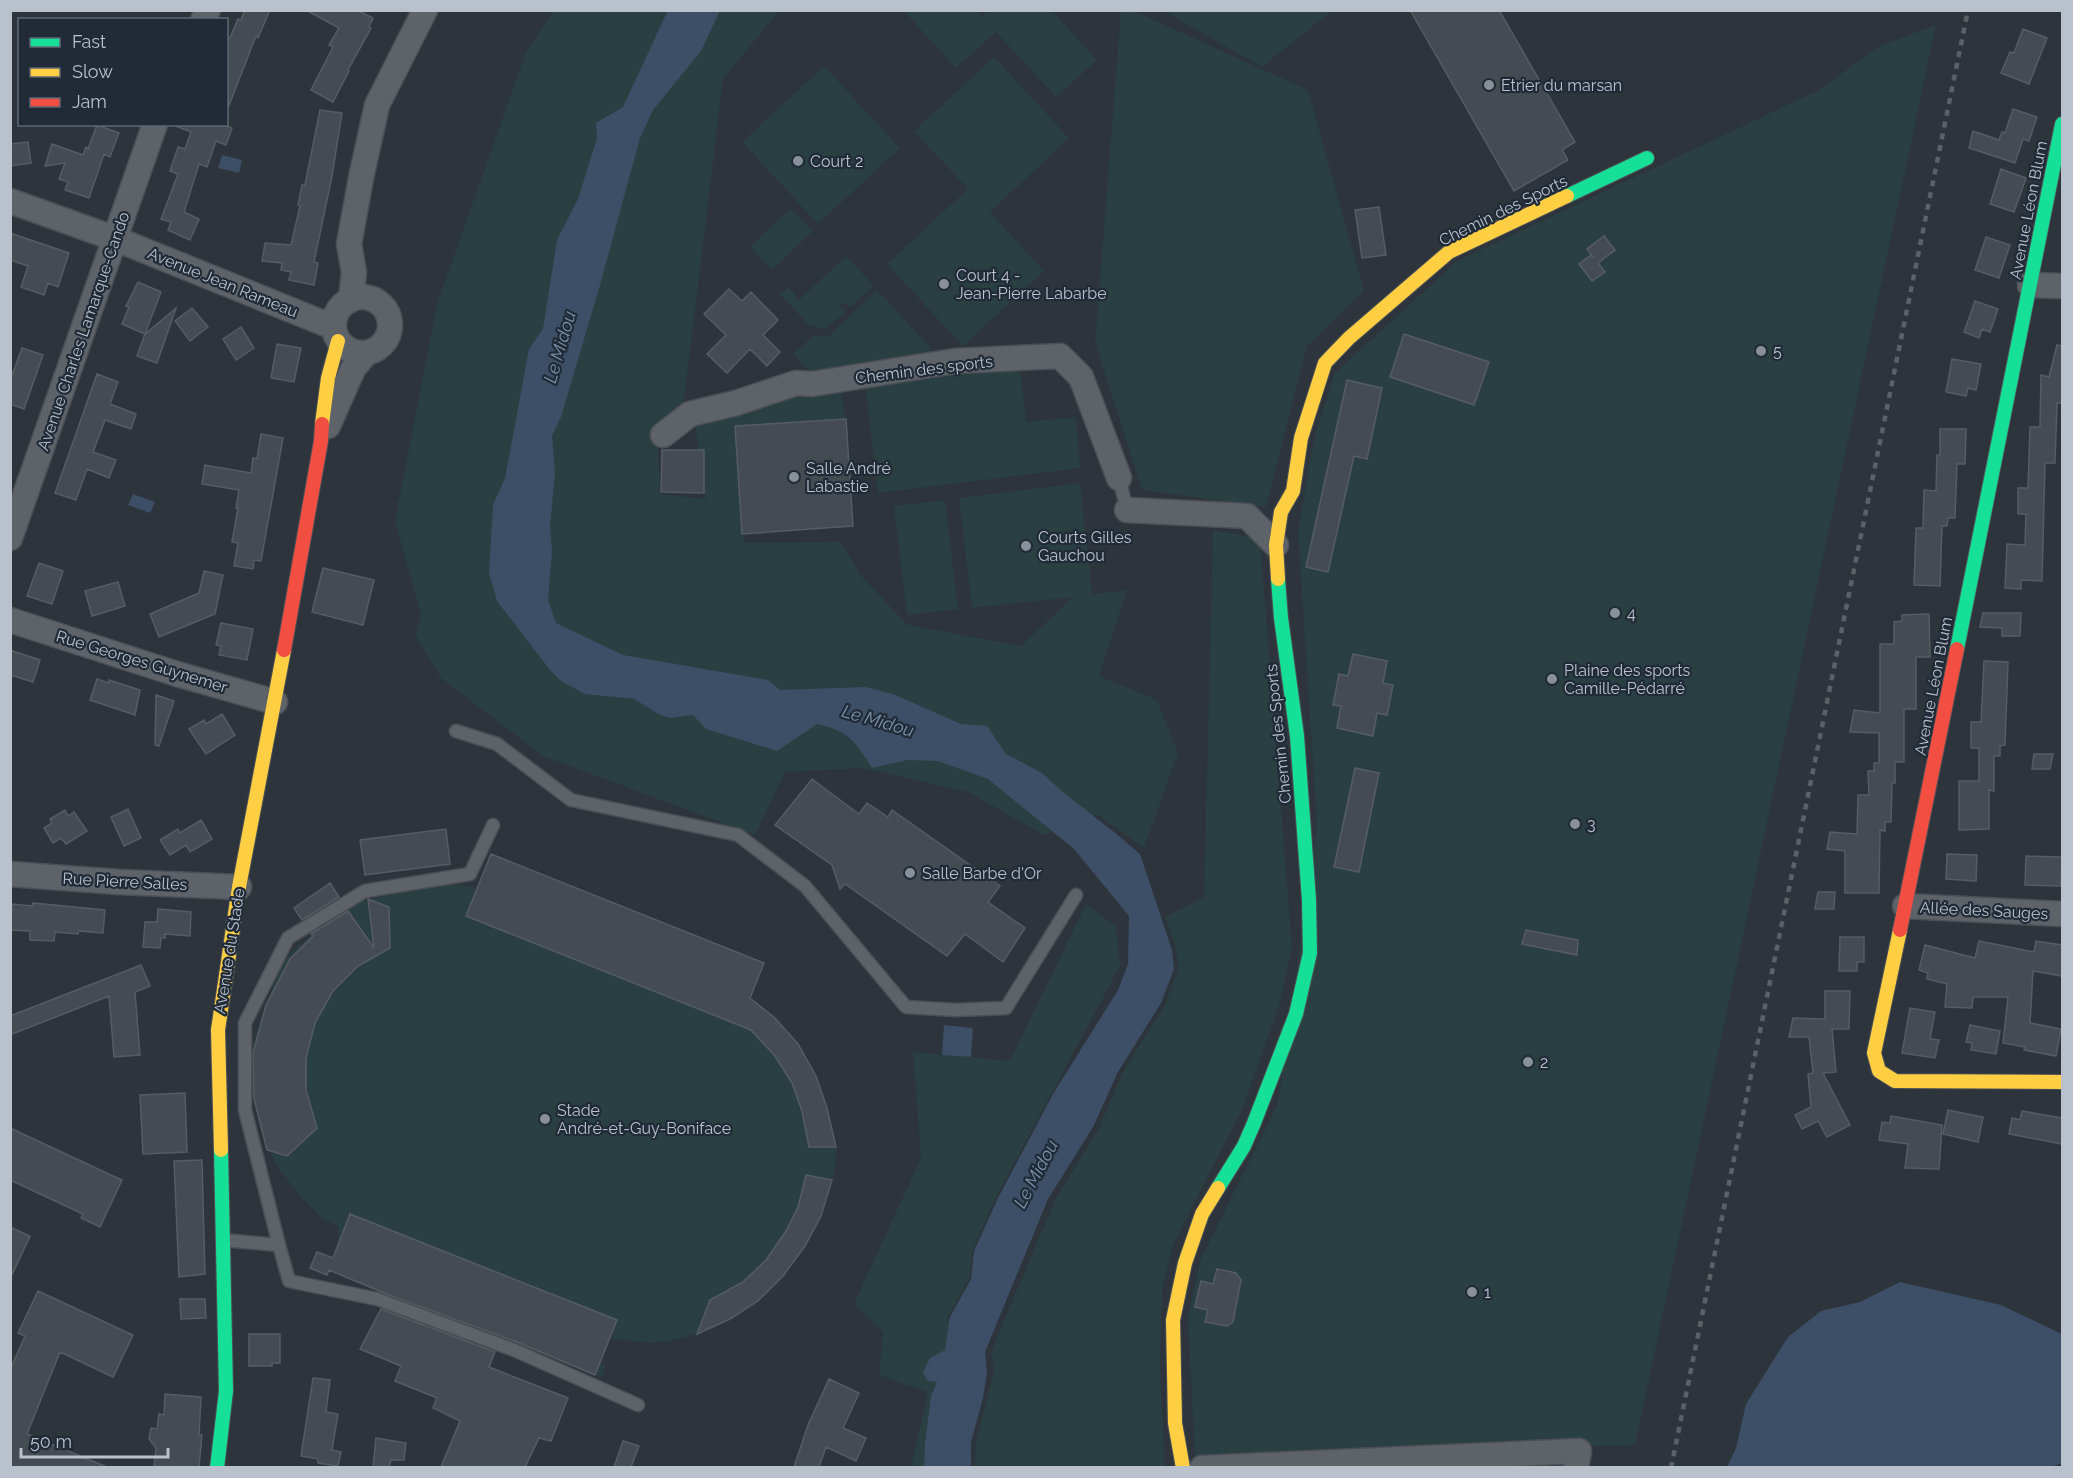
<svg xmlns="http://www.w3.org/2000/svg" width="2073" height="1478" font-family="Raleway,sans-serif">
<style>
.green{fill:#2a3f42}
.water{fill:#3c4f66}
.building{fill:#454b52;stroke:#565c63;stroke-width:1.5}
.lines{fill:none;stroke-linecap:round;stroke-linejoin:round}
.lane-casing{stroke:#4c5056;stroke-width:15}
.street-casing{stroke:#4c5056;stroke-width:27}
.fast-casing{stroke:#4c5056;stroke-width:16}
.slow-casing{stroke:#4c5056;stroke-width:16}
.jam-casing{stroke:#4c5056;stroke-width:16}
.lane{stroke:#5e636a;stroke-width:12}
.street{stroke:#5e636a;stroke-width:24}
.fast{stroke:#16e098;stroke-width:14}
.slow{stroke:#ffcf43;stroke-width:14}
.jam{stroke:#f24e42;stroke-width:14}
.rail{stroke:#5c6168;stroke-width:4.5;stroke-dasharray:6 6;stroke-linecap:butt}
.poi-dot{fill:#88909a;stroke:#202b37;stroke-width:2}
.labels{text-anchor:middle;stroke-width:4.5;stroke-linejoin:round;paint-order:stroke}
.poi-label{font-size:16px;fill:#b9c1cc;stroke:#202b37;text-anchor:start}
.street-label{font-size:16px;fill:#b9c1cc;stroke:#202b37}
.water-label{font-size:18px;font-style:italic;fill:#7a93ad;stroke:#202b37}
</style>
<rect width="100%" height="100%" fill="#2d343c"/>
<path class="green" d="M553,11H779L723,79L684,401L658,444L660,494L706,499L704,493V451L698,449L695,419L800,391L840,388L846,419L735,428L744,543L841,542L861,576L908,625L1021,646L1073,597L972,608L959,498L1080,483L1092,594L1127,590L1099,676L1157,700L1178,753L1144,848L1097,814L1044,835L968,792L862,768L785,772L755,835L543,756L441,678L415,634L421,614L395,521L437,304L526,52Z
M904,11H977L982,16L988,11H1052L1097,60L1056,97L996,32L956,68Z
M1121,11H1134L1308,90L1364,291L1307,346L1266,507L1142,490L1095,342Z
M1164,11H1332L1262,67Z
M1936,25L1635,1445L1195,1458L1188,1317L1200,1261L1278,1104L1317,826L1298,531L1313,443L1334,374L1457,261L1819,90L1878,47Z
M994,57L1069,138L990,212L1044,271L963,346L887,264L968,189L914,131Z
M824,66L900,148L818,224L742,142Z
M791,208L813,231L772,270L750,247Z
M846,256L874,286L850,307L844,302L840,306L846,312L825,329L808,324L779,294L789,287L799,300Z
M877,290L929,346L932,354L811,373L793,354L814,335L829,336Z
M1020,365L1026,422L1076,417L1080,468L878,493L865,383Z
M945,500L958,609L907,615L894,506Z
M1213,530L1260,539L1292,948L1279,1006L1244,1105L1173,1245L1162,1290L1160,1371L1165,1467L975,1468L976,1442L994,1371L991,1352L1055,1200L1099,1128L1123,1072L1165,1005L1178,969L1176,948L1165,917L1204,897Z
M491,854L764,963L750,998C793,1034 818,1064 830,1121C832,1130 835,1139 836,1148C837,1189 812,1247 782,1276C774,1285 763,1292 754,1299C746,1306 738,1314 729,1319C711,1330 689,1337 669,1341C649,1345 629,1341 610,1338L600,1363L606,1366L601,1378L329,1270L310,1268L317,1252L333,1258L337,1249L339,1226L324,1220L299,1195L276,1164L262,1130L263,1049L252,1045L281,965L294,949L363,897L366,901C402,889 439,879 477,888Z
M1086,904L1116,926L1120,966L996,1197L973,1250L969,1279L948,1317L955,1335L945,1467H911L928,1392L879,1375L883,1332L854,1304L921,1158L913,1052L1010,1061Z"/>
<path class="water" d="M668,10L720,11L701,51L653,110L640,138L600,285L561,417L552,436L555,474L550,526L552,551L548,600L556,623L623,655L768,680L780,690L865,687L893,694L961,724L987,726L1006,754L1042,773L1064,793L1114,832L1140,854L1172,950L1174,969L1161,1003L1118,1072L1093,1127L1048,1199L985,1352L987,1373L983,1398L971,1442V1467H924L925,1443L931,1396L937,1382L928,1381L923,1373L930,1358L945,1350L950,1317L971,1279L974,1251L998,1198L1053,1094L1118,990L1128,964L1129,916L1074,849L988,779L938,761L908,760L872,768C855,741 849,731 817,724L777,751L706,729L693,715L671,718L660,715L634,699L585,694L561,681L550,670L497,601L489,573L493,505L505,478L529,349L543,329L557,240L578,199L597,138L596,123L623,107Z
M222,155L242,160L239,173L218,168Z
M133,494L155,502L150,513L128,505Z
M944,1025L973,1028L971,1057L942,1055Z
M1900,1282L2001,1305L2062,1334V1463L2048,1468L1727,1467L1736,1448L1746,1404L1788,1337L1821,1311L1860,1302Z"/>
<path class="building" d="M245,10H270L258,38L256,36L228,108L226,37L230,38L238,19L241,20Z
M306,10H357L373,18L369,27L371,28L348,70L349,71L333,102L311,90L333,47L329,45L339,28Z
M1410,10H1499L1575,142L1562,150L1568,160L1514,191Z
M2023,29L2047,38L2029,84L2001,73L2010,52L2014,53Z
M2013,109L2037,117L2029,141L2023,139L2015,163L1969,148L1973,131L1999,140L2002,132L2005,133Z
M320,110L342,113L332,176L314,262L318,263L314,285L289,280L291,272L281,270L282,263L262,261L265,243L291,245L300,206L298,205L302,185H305Z
M177,124H222L232,128L226,145L216,141L207,167L199,164L184,212L199,219L190,240L168,230L171,222L161,219L178,174L170,171L178,147L185,149L191,132L176,126Z
M97,125L119,133L110,157L104,154L89,198L65,190L68,182L59,179L65,163L45,166L52,144L83,155L86,147L88,149Z
M28,142L31,163L10,166V144Z
M2001,169L2026,178L2014,212L1990,204Z
M1379,207L1386,255L1362,258L1355,210Z
M10,233L69,253L58,287L48,283L44,295L21,287L28,266L10,260Z
M1604,236L1615,250L1598,263L1605,272L1592,281L1579,264L1591,255L1594,258L1587,249Z
M1986,237L2010,245L1999,278L1975,270Z
M138,282L161,292L145,334L176,308L157,363L137,356L145,334L122,324L129,307L126,306Z
M729,289L742,301L751,292L778,320L763,335L780,352L767,366L750,349L727,373L707,354L726,335L704,314Z
M1975,301L1998,309L1990,332L1982,329L1979,338L1964,332Z
M192,308L208,327L190,341L175,321Z
M241,327L254,348L236,360L223,339Z
M1404,334L1489,362L1474,405L1390,377Z
M277,344L301,348L294,382L271,378Z
M2057,345L2062,346V403H2057L2055,463H2045L2042,581L2021,580V589L2005,588L2007,544L2025,545L2026,514H2018V488H2028L2030,427H2040L2041,375L2049,377Z
M22,348L43,355L24,409L10,404V381Z
M1952,359L1981,364L1976,390L1968,388L1966,396L1946,392Z
M97,374L118,382L110,404L136,414L131,429L105,420L93,452L116,460L109,478L87,469L76,500L55,493Z
M1347,380L1382,388L1367,459L1354,456L1328,572L1306,567Z
M846,419L853,526L742,534L735,426Z
M1940,429H1966L1965,464H1957L1955,518H1948L1947,526H1942L1940,586L1914,585L1916,528H1923L1924,490L1936,491L1937,455H1940Z
M261,434L283,438L261,561L254,560L253,569L234,566L238,543L232,542L238,508H236L239,490L202,484L205,465L251,473L253,458L257,459Z
M662,450H704V493L661,492Z
M39,563L63,571L52,604L27,596Z
M323,568L374,580L363,625L312,612Z
M204,571L223,575L215,614L159,637L150,614L199,593Z
M118,582L125,606L92,616L85,591Z
M1983,613H2021L2020,636H2002V628L1980,627Z
M1929,614L1930,657H1916V709H1904V762H1895V783H1892L1891,822H1885V831L1880,830L1879,893H1845V851L1827,849L1830,832L1857,834L1858,795H1869L1868,771H1874V763H1879V733L1850,732L1854,710L1880,713V644H1894V622L1902,621V615Z
M221,623L253,629L247,660L219,655L221,646L216,645Z
M10,650L40,660L33,682L10,675Z
M1353,654L1387,661L1383,683L1393,685L1387,715L1377,713L1373,736L1337,728L1341,706L1333,705L1339,674L1348,676Z
M1984,661L2008,662L2005,745L2000,746V756H1994V791L1989,790V829L1959,830V781H1979V748H1971V722H1981Z
M97,679L109,683V680L140,690L135,715L90,700Z
M156,695L174,701L159,746L155,745Z
M222,714L235,735L206,754L189,729L204,720L206,724Z
M2034,754H2053L2050,769H2032Z
M1355,768L1379,773L1359,872L1334,867Z
M812,779L859,814L867,803L888,817L892,810L1000,886L988,902L1025,928L1003,962L965,934L947,956L845,884L840,889L832,865L775,825Z
M128,809L141,838L124,846L111,817Z
M65,810L68,816L74,812L87,831L66,844L61,838L53,843L44,828L52,823L50,819Z
M201,820L212,839L190,852L186,845L170,855L160,840L178,829L180,833Z
M446,829L450,864L365,875L360,840Z
M491,854L764,963L750,998L775,1018L798,1044L816,1076L827,1108L836,1147H809L802,1111L792,1083L775,1056L751,1030L466,916Z
M1947,854L1977,855L1976,881L1946,879Z
M2026,856L2062,857L2061,886L2025,885Z
M330,883L339,897L302,920L294,908Z
M1818,892H1835L1834,909H1815Z
M368,899L389,907L390,948L358,966L333,991L315,1023L306,1058V1090L317,1128L287,1156L267,1150L254,1099L253,1053L266,1005L290,959L313,936L311,934L348,911L374,948Z
M33,903L105,910L103,933L79,931L78,934L55,932L54,941L30,940V931L10,930L12,904L32,906Z
M158,909L191,912L190,936L165,934V938H161L160,948L143,947L145,922H157Z
M1526,930L1578,940L1577,955L1522,944Z
M1840,937H1864V962H1857V971H1839Z
M1979,941L2034,952L2036,941L2062,945V976L2033,971L2030,1023L2061,1029L2056,1056L2024,1050L2025,1047L2003,1043L2008,997H1973L1972,1008L1945,1007L1947,984L1927,979L1928,973L1919,970L1925,945L1975,958Z
M141,965L150,986L135,992L140,1055L114,1057L109,996L10,1035V1016Z
M1825,991H1850L1849,1029H1832L1836,1072L1823,1073L1850,1125L1827,1137L1818,1121L1802,1129L1795,1115L1811,1107L1808,1074L1813,1073L1809,1037H1789L1793,1018L1825,1019Z
M1910,1008L1935,1012L1930,1039L1939,1040L1935,1058L1902,1053Z
M1970,1025L2000,1031L1996,1054L1971,1050L1972,1043L1966,1042Z
M185,1093L187,1152L143,1154L140,1095Z
M1948,1110L1983,1117L1978,1142L1943,1134Z
M2022,1111L2062,1118V1144L2009,1134L2012,1118L2020,1120Z
M1891,1116L1942,1125L1939,1169L1905,1168L1908,1144L1879,1140L1882,1122L1890,1123Z
M10,1128L122,1180L100,1227L81,1218L83,1214L10,1180Z
M202,1160L205,1274L179,1277L174,1161Z
M806,1175L832,1180L821,1216L805,1246L783,1276L758,1301L730,1319L697,1334L710,1300L743,1282L766,1260L786,1231L798,1207Z
M350,1214L617,1320L595,1375L517,1342L389,1295L329,1270L327,1275L310,1268L317,1252L333,1258Z
M10,1227L30,1236L10,1279Z
M1217,1269L1236,1273L1241,1280L1233,1322L1227,1326L1205,1322L1208,1310L1195,1307L1201,1281L1213,1284Z
M38,1291L133,1335L113,1377L60,1352L27,1434L107,1467H10V1370L25,1336L18,1333Z
M180,1299H205L206,1318L181,1319Z
M381,1309L495,1352L489,1367L568,1398L551,1441L539,1438L525,1467H441L460,1421L433,1408L437,1398L395,1381L401,1366L360,1349Z
M249,1334H280V1363H272V1366H249Z
M313,1378L330,1380L326,1412L338,1414L332,1450L341,1452L338,1466L318,1463V1459L301,1456Z
M829,1379L859,1393L843,1428L866,1438L856,1461L826,1447L819,1467H794L808,1425Z
M165,1394L201,1397L199,1435H202L199,1467H154L156,1448L149,1439L151,1428L157,1429L159,1414L164,1415Z
M376,1438L406,1443L404,1460H391L389,1467H373Z
M623,1441L639,1446L631,1467H614Z"/>
<g class="lines">
<defs>
<path id="lane" d="M1119,478L1127,510
M456,731L497,744L571,800L738,835L805,886L906,1007L956,1010L1006,1008L1076,895
M223,1240L279,1245L289,1281L377,1299L514,1350L638,1405
M279,1245L245,1110V1023L288,938L365,891L470,874L493,825"/>
<path id="street" d="M203,20L208,10
M10,201L116,239L333,327
M2030,285L2062,286
M334 325a28 28 0 1 1 56 0a28 28 0 1 1-56 0Z
M351,300L354,272L349,244L361,178L377,105L425,10
M328,426L353,369L366,353
M663,435L690,414L736,403L796,383L812,384L955,361L1060,356L1081,377L1119,478
M1127,510L1247,516L1276,545
M10,538L155,124
M10,620L177,674L275,702
M10,874L119,882L239,887
M1905,906L2062,914
M1202,1468L1579,1451L1576,1468"/>
<path id="fast" d="M1567,196L1647,158
M1957,649L2062,124
M1218,1188L1244,1146L1254,1123L1296,1014L1310,953L1309,900L1297,736L1281,618L1278,579
M217,1468L226,1391L221,1150"/>
<path id="slow" d="M322,424L328,378L338,341
M1278,579L1276,545L1281,512L1293,491L1301,438L1325,363L1349,338L1449,252L1567,196
M1900,930L1874,1053L1879,1071L1895,1081L2062,1082
M221,1150L218,1030L239,887L284,650
M1183,1468L1175,1423L1173,1320L1185,1263L1202,1214L1218,1188"/>
<path id="jam" d="M284,650L321,441L322,424
M1900,930L1957,649"/>
</defs>
<use href="#lane" class="lane-casing"/>
<use href="#street" class="street-casing"/>
<use href="#fast" class="fast-casing"/>
<use href="#slow" class="slow-casing"/>
<use href="#jam" class="jam-casing"/>
<use href="#lane" class="lane"/>
<use href="#street" class="street"/>
<use href="#fast" class="fast"/>
<use href="#slow" class="slow"/>
<use href="#jam" class="jam"/>
<path class="rail" d="M1671,1468L1968,10"/>
</g>
<g class="poi-dot">
<circle cx="1489" cy="85" r="6"/>
<circle cx="798" cy="161" r="6"/>
<circle cx="944" cy="284" r="6"/>
<circle cx="1761" cy="351" r="6"/>
<circle cx="794" cy="477" r="6"/>
<circle cx="1026" cy="546" r="6"/>
<circle cx="1615" cy="613" r="6"/>
<circle cx="1552" cy="679" r="6"/>
<circle cx="1575" cy="824" r="6"/>
<circle cx="910" cy="873" r="6"/>
<circle cx="1528" cy="1062" r="6"/>
<circle cx="545" cy="1119" r="6"/>
<circle cx="1472" cy="1292" r="6"/>
</g>
<g class="labels">
<g class="poi-label">
<text x="1501" y="91">Etrier du marsan</text>
<text x="810" y="167">Court 2</text>
<text x="956" y="281">Court 4 -<tspan x="956" dy="18">Jean-Pierre Labarbe</tspan></text>
<text x="1773" y="357">5</text>
<text x="806" y="474">Salle André<tspan x="806" dy="18">Labastie</tspan></text>
<text x="1038" y="543">Courts Gilles<tspan x="1038" dy="18">Gauchou</tspan></text>
<text x="1627" y="619">4</text>
<text x="1564" y="676">Plaine des sports<tspan x="1564" dy="18">Camille-Pédarré</tspan></text>
<text x="1587" y="830">3</text>
<text x="922" y="879">Salle Barbe d'Or</text>
<text x="1540" y="1068">2</text>
<text x="557" y="1116">Stade<tspan x="557" dy="18">André-et-Guy-Boniface</tspan></text>
<text x="1484" y="1298">1</text>
</g>
<g class="street-label">
<text transform="translate(1503 210) rotate(-26)" y="6">Chemin des Sports</text>
<text transform="translate(2028 210) rotate(-79)" y="6">Avenue Léon Blum</text>
<text transform="translate(223 282) rotate(22)" y="6">Avenue Jean Rameau</text>
<text transform="translate(83 331) rotate(-71)" y="6">Avenue Charles Lamarque-Cando</text>
<text transform="translate(924 369) rotate(-7)" y="6">Chemin des sports</text>
<text transform="translate(142 661) rotate(17)" y="6">Rue Georges Guynemer</text>
<text transform="translate(1933 686) rotate(-79)" y="6">Avenue Léon Blum</text>
<text transform="translate(1278 734) rotate(-96)" y="6">Chemin des Sports</text>
<text transform="translate(125 881) rotate(3)" y="6">Rue Pierre Salles</text>
<text transform="translate(1984 910) rotate(3)" y="6">Allée des Sauges</text>
<text transform="translate(229 951) rotate(-81)" y="6">Avenue du Stade</text>
</g>
<g class="water-label">
<text transform="translate(560 347) rotate(-74)" y="6">Le Midou</text>
<text transform="translate(878 721) rotate(16)" y="6">Le Midou</text>
<text transform="translate(1036 1174) rotate(-62)" y="6">Le Midou</text>
</g>
</g>
<rect width="2073" height="1478" fill="none" stroke="#b9c1cc" stroke-width="24"/>
<rect x="18" y="18" width="210" height="108" fill="#202b37" stroke="#5d6773" stroke-width="1.5"/>
<rect x="30" y="38" width="30" height="9" fill="#16e098" stroke="#5d6773" stroke-width="1.5"/>
<text x="72" y="48" font-size="18" fill="#b9c1cc">Fast</text>
<rect x="30" y="68" width="30" height="9" fill="#ffcf43" stroke="#5d6773" stroke-width="1.5"/>
<text x="72" y="78" font-size="18" fill="#b9c1cc">Slow</text>
<rect x="30" y="98" width="30" height="9" fill="#f24e42" stroke="#5d6773" stroke-width="1.5"/>
<text x="72" y="108" font-size="18" fill="#b9c1cc">Jam</text>
<path d="M21 1448v9h147v-9" fill="none" stroke="#b9c1cc" stroke-width="3"/>
<text x="30" y="1448" font-size="18" fill="#b9c1cc" stroke="#202b37" stroke-width="4.5" paint-order="stroke">50 m</text>
</svg>
